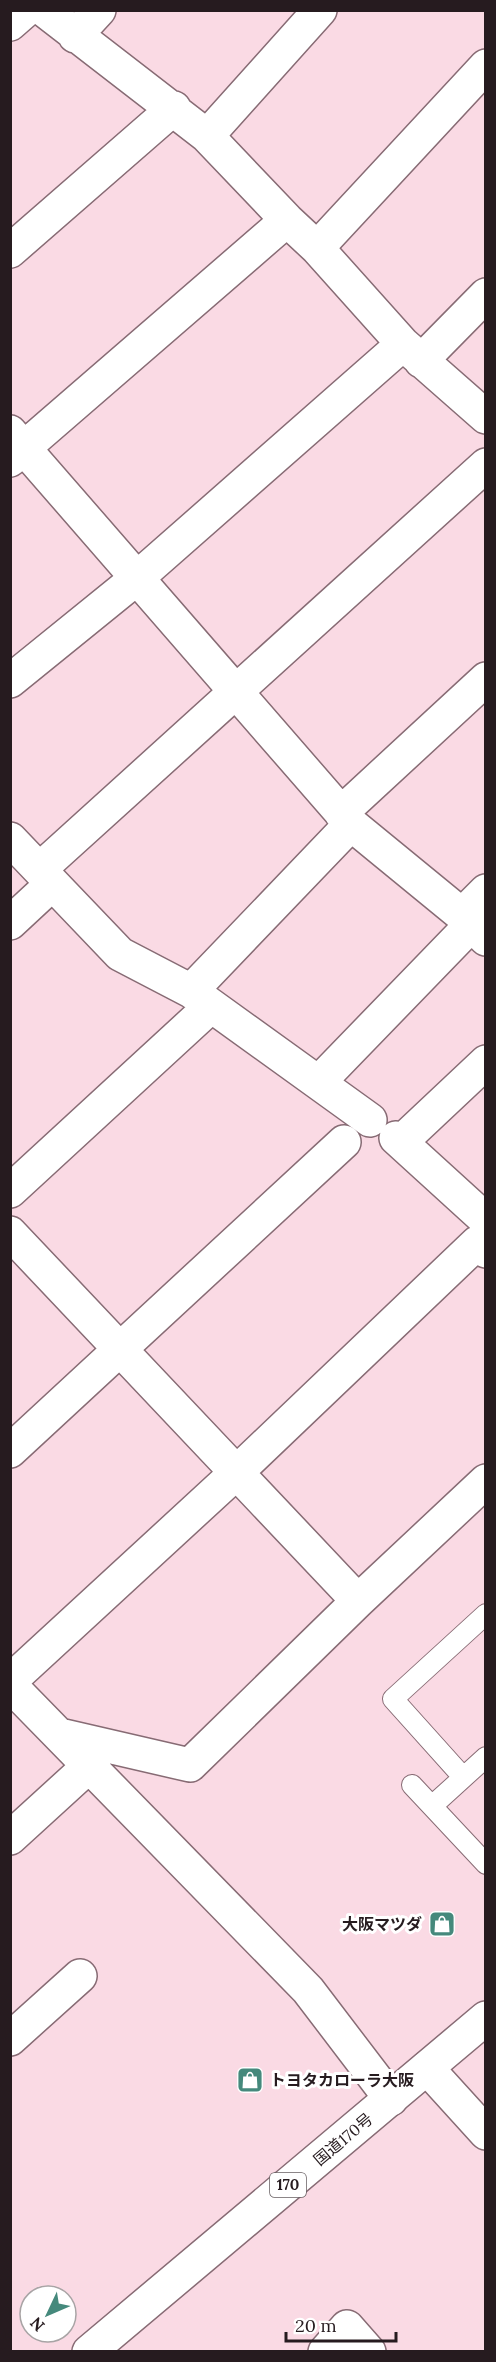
<svg xmlns="http://www.w3.org/2000/svg" width="496" height="2362" font-family="Lora,'Noto Sans JP',serif">
<style>
.lines{fill:none;stroke-linecap:round;stroke-linejoin:round}
.lane-casing{stroke:#876b74;stroke-width:22}
.street-casing{stroke:#876b74;stroke-width:36}
.highway-casing{stroke:#876b74;stroke-width:36}
.lane{stroke:#fff;stroke-width:20}
.street{stroke:#fff;stroke-width:33}
.highway{stroke:#fff;stroke-width:33}
.labels{text-anchor:middle;stroke-width:6;stroke-linejoin:round;paint-order:stroke}
.shield{fill:#fff;stroke:#675f62;stroke-width:1.5}
.shield-label{font-size:15px;font-weight:bold;fill:#261b1f}
.poi-label{font-size:16px;font-weight:bold;fill:#261b1f;stroke:#fff;text-anchor:end}
.street-label{font-size:16px;fill:#261b1f;stroke:#fff}
</style>
<rect width="100%" height="100%" fill="#fadae4"/>
<g class="lines">
<defs>
<path id="lane" d="M463,1777L393,1699L486,1614
M412,1785L486,1864
M432,1806L486,1757"/>
<path id="street" d="M44,10L207,136L287,220L317,248L403,344L486,417
M10,24L26,10
M75,36L99,10
M207,136L320,10
M317,248L486,66
M10,251L174,108
M421,361L486,295
M10,432L351,824L462,915L486,939
M10,460L287,220
M10,681L137,578L403,344
M341,813L486,679
M10,839L120,954L191,991L370,1120
M40,869L486,465
M462,915L486,891
M10,923L52,884
M191,991L351,824
M319,1082L471,925
M396,1138L486,1220
M401,1142L486,1062
M10,1191L211,1006
M10,1233L358,1601
M10,1451L344,1142
M10,1681L237,1472L477,1243L486,1251
M10,1685L308,1990L391,2099
M60,1735L190,1765L358,1601L486,1481
M10,1838L90,1765
M10,2039L80,1976
M427,2068L486,2133
M325,2352L347,2327L369,2352"/>
<path id="highway" d="M89,2352L486,2018"/>
</defs>
<use href="#lane" class="lane-casing"/>
<use href="#street" class="street-casing"/>
<use href="#highway" class="highway-casing"/>
<use href="#lane" class="lane"/>
<use href="#street" class="street"/>
<use href="#highway" class="highway"/>
</g>
<defs>
<symbol id="shop-square" viewBox="-11 -11 22 22"><rect x="-9" y="-9" width="18" height="18" rx="4" fill="#45897c" stroke="#fff"/><path d="M-5-2.5h2.3a2.7 3.5 0 0 1 5.4 0H5L5.5 6h-11ZM-1.5-2.5h3a1.5 2.3 0 0 0-3 0Z" fill="#fff"/></symbol>
</defs>
<g fill-rule="evenodd">
<use href="#shop-square" x="427" y="1909" width="30" height="30"/>
<use href="#shop-square" x="235" y="2065" width="30" height="30"/>
</g>
<g class="labels">
<rect class="shield" x="270" y="2173" width="36" height="24" rx="4.5"/>
<g class="shield-label">
<text x="288" y="2190">170</text>
</g>
<g class="poi-label">
<text x="422" y="1930">大阪マツダ</text>
<text x="270" y="2086" text-anchor="start">トヨタカローラ大阪</text>
</g>
<g class="street-label">
<text transform="translate(343 2139) rotate(-40)" y="6">国道170号</text>
</g>
</g>
<rect width="496" height="2362" fill="none" stroke="#261b1f" stroke-width="24"/>
<g transform="translate(48 2314) rotate(226)"><circle r="28" fill="#ffffff" stroke="#a8a4a5" stroke-width="1.5"/>
<path d="M0-4.5L10 22L0 15L-10 22Z" fill="#45897c"/>
<text y="-9" font-size="16" font-weight="bold" text-anchor="middle" fill="#261b1f">N</text>
</g>
<path d="M286 2332v9h110v-9" fill="none" stroke="#261b1f" stroke-width="3"/>
<text x="295" y="2332" font-size="18" fill="#261b1f" stroke="#ffffff" stroke-width="4.5" paint-order="stroke">20 m</text>
</svg>
